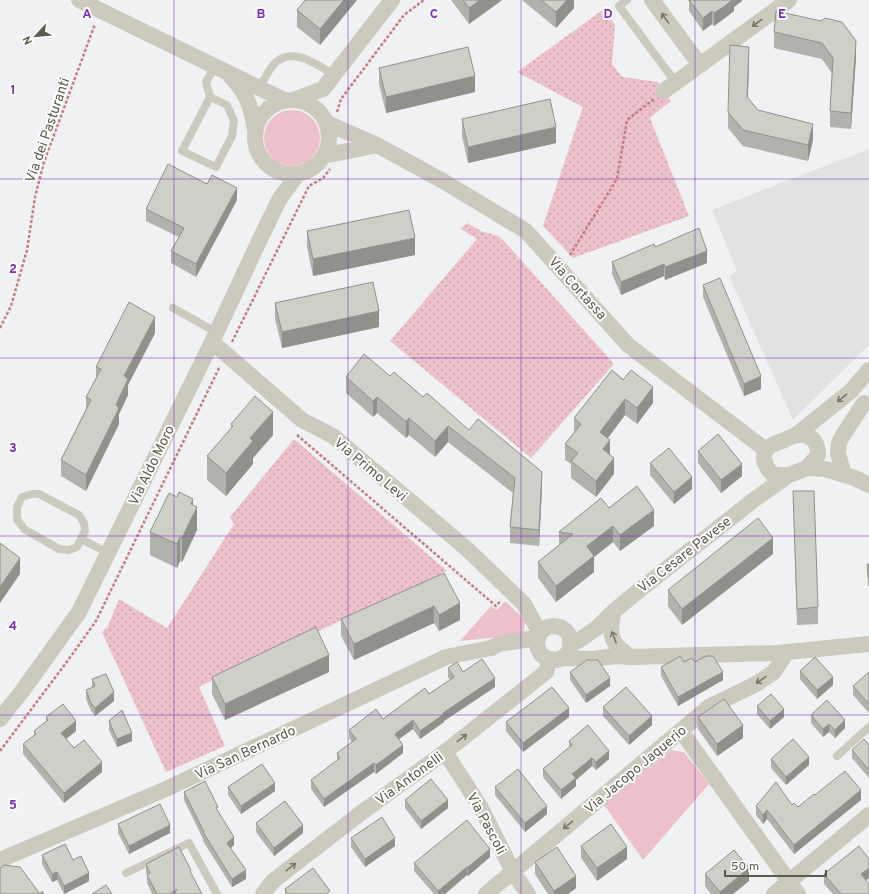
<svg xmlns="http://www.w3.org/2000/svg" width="869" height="894" font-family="Overpass,sans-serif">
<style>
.education{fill:#e1e2e3}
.grass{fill:#ecc1c9}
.park{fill:url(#park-dots)}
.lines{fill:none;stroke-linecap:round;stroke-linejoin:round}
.path{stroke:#c87b80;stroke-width:2.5;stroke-dasharray:3 2;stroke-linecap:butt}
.service{stroke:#cbcabc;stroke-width:8}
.minor{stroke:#cbcabc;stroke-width:16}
.wall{fill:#b1b2ab}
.shaded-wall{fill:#90918b}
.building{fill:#cecfc7;stroke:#90918b}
.oneway{stroke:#787666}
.grid{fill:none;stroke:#7b2cbf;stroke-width:1;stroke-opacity:0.55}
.labels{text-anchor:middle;stroke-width:4;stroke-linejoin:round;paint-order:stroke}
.street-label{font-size:14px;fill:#5c5a49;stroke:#fff}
.grid-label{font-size:13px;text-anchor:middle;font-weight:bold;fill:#7b2cbf;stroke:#fff;stroke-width:4;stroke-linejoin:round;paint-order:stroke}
</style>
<defs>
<pattern id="park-dots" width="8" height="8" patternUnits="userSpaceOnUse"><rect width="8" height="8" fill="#ecc1c9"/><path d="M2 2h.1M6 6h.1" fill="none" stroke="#c2a0a5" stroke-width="1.8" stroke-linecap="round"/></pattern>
</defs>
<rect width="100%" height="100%" fill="#f0f1f2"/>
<path class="education" d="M869,149V345L793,420L729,276L737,271L712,210Z"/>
<path class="grass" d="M264 138a28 28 0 1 1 56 0a28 28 0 1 1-56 0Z
M505,601L525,620L524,632L521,635L460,641L491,606L497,610Z
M671,750L684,752L709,784L643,860L604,805Z"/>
<path class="park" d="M604,9L615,25L612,64L622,77L658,82L671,101L650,118L689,216L573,258L543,226L583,107L517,72Z
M467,223L481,231L498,236L504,241L614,364L531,458L390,341L477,239L461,229Z
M294,439L447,571L199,687L225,746L166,772L102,632L108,626L119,599L167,628L234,524L230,517Z"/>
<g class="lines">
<path class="path" d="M337,112L341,99L404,15L424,0
M570,255L617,179L627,120L654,99
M0,328L11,306L27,250L35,197L44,162L95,24
M232,342L309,186L323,178L330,169
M297,435L496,606L501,600
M0,751L66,663L96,621L220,366"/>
<path class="service" d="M627,0L619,6L676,83
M259,88C264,80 270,67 276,62C294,47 318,65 334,75
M210,97L227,105L234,121L232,136L216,167L182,151L210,97L206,82L215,66
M173,308L216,332
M81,539L77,547L69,550L59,549L24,529L17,519V507L22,497L32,494H39L79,515L84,523L85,531L81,539L108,553
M837,756L869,727
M126,873L189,843L217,894"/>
<path class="minor" d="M79,0L284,100
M652,0L700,65L789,0
M231,77C248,95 251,107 255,130
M664,91L700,65
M255 137a37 37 0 1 1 74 0a37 37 0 1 1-74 0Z
M293,100L323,89L392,0
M327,123L377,145L443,181L526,231L628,345L766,450
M325,155C342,153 360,148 377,145
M212,342L302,420L333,436L467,549L524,604L540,633
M796,435L851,391L869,370
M807,468L825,469L855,478L869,485
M842,468L838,453L839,443L843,435L864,403
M614,611C611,624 608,636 618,647C622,651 627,654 631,657
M537 643a17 17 0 1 1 34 0a17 17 0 1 1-34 0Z
M570,643L578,641L598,627L614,611L637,592L755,499L789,475L807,468L818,455C818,441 811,433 797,435C792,436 787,439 782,441C777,443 769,445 766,450C764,454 763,459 765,462C769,476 776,476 789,475
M561,658L593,659L615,656L631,657L777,653L869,644
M0,719L23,690L79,612L212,342L261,237L280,198L298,174
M681,731L798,894
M445,752L481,808L513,872L528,894
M0,860L166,789L446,657L491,648L499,644L530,639L539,635
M263,894L273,881L361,813L445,752L546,672L550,659
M486,894L709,707L756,684L774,672L787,652
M774,894L869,815"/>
</g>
<path class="wall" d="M357,0L320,45L297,27V10Z
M451,0H502L469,24Z
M522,0H574V8L556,28Z
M688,0H742V1L734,7V11L725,18L714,26L712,24L703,31L689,11V1Z
M821,21L856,57L851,129L830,127V111L832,73L822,59L774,48V32Z
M749,63L748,98L758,110L813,140L808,161L743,146L728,128V112Z
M379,68L475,92L386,113L379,84Z
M462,119L556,143L468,163L462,136Z
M237,200L196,277L171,263V251L179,237L146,221V209Z
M307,231L415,255L313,276L307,247Z
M655,247L707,263L665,280L664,276L621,295L612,274V262Z
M703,285L761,389L744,396L703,297Z
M275,303L379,327L282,348L275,319Z
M155,333L128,385V395L119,414V424L86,491L61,476V460L86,409V397L96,379V367Z
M612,370L653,403L637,424L625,415L608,438L610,455L614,474L596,497L571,478V464L565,460V444L574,433V418Z
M390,376L423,397L469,430L542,488L539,546L510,543V527L513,493L448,442L435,457L409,435L406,438L377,413L373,417L346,393V377Z
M231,424L273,435L253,458V464L226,496L207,480V456L231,430Z
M698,451L742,476L721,493L698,463Z
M650,463L692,489L674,504L650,475Z
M793,491L818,607V624L797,625Z
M193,505L197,530L182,562L180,561L177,568L150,555V532Z
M609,508L654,526L620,551L613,542L594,557V572L556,602L538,578V562L559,545V532Z
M773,554L682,625L668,606V590Z
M867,564H869V586H868Z
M460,603V620L439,631L434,623L354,660L341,636V619Z
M684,662L723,680L678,706L661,676V667Z
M448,668L463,672L495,687L444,721V722L420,739L413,729L399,739L403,753L376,774L374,772L324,807L311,789V780L337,761V753L352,742L349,738V730L383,719L429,694L450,680L448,677Z
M800,671L833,685L817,699L800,679Z
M329,672L225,720L212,694V677Z
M570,672L610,686L586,703L570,680Z
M869,672V713L853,695V686Z
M92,679L114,701L95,716L91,711L86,699V690L92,688Z
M757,706L784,717L770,729L757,714Z
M603,707L652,725L629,745L603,716Z
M811,715L845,728L835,738L829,732L823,737L811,723Z
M46,717L76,731L66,739L74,748L102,772L64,803L23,754V744L34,735V731L46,722Z
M569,717L523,752L506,731V722Z
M698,717L743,738L717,756L698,729Z
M109,721L132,741L117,747L109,730Z
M569,741L609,759L596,770L592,766L576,780V786L561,799L543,777V769L569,747Z
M869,745V778L852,758V750Z
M771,759L809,765L786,785L771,768Z
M228,787L275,791L241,814L228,795Z
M495,787L547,814L525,832L495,795Z
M184,792L218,811L234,845L231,848L246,879L232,887L203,841V839L184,800Z
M815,795L861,800L794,854L767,819L763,824L756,815V806L792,805L798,807Z
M405,800L448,808L421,829L405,808Z
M256,823L303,833L274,856L256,832Z
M118,824L170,833L129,854L118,833Z
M351,838L395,846L365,867L351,847Z
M581,846L627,859L597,881L581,858Z
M42,855L73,860L89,881L64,894L57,880L52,882L42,864Z
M490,857L468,876L467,875L445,894H434L414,871V863Z
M869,859V878L866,880L869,894H833L824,884V874Z
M535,862L576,888L568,894H548L535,874Z
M146,864L191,874L202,894H152L147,883V875L146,872Z
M705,874L749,881L733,894H711L705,886Z
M285,889L330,894H285Z"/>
<path class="shaded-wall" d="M344,0H357L320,45V29Z
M480,0H502L469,24V8Z
M567,0H574V8L556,28V12Z
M732,0H742V1L734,7V11L725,18L714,26V13Z
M712,11V24L703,31V18Z
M856,41V57L851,129V113Z
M749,47V63L747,114V97Z
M475,76V92L386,113V97Z
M813,124V140L808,161V145Z
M556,127V143L468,163V147Z
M237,188V200L196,277V264Z
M415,238V255L313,276V259Z
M707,251V263L665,280V267Z
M664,264V276L621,295V282Z
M379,311V327L282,348V332Z
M155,317V333L128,385V395L119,414V424L86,491V475L116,405L124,376Z
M761,376V389L744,396V384Z
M653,387V403L637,424V408Z
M377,397V413L373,417V401Z
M625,399V415L600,448V432Z
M273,412V435L253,458V464L226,496V473L250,438Z
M409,418V435L406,438V422Z
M448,426V442L435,457V441Z
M610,440V456L603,449Z
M614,458V474L596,497V481Z
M742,464V476L721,493V480Z
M542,472V488L539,546V530Z
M692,477V489L674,504V492Z
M193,499V515L197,507V530L182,562V538L191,504Z
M654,510V526L620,551V535Z
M613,526V542L594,557V572L556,602V586L587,546Z
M180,537V561L177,568V544Z
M773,538V554L682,625V609Z
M20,558V574L0,603V587Z
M460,603V620L439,631V615Z
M434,606V623L354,660V644Z
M329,655V672L225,720V704Z
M723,672V680L678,706V697Z
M833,677V685L817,699V690Z
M495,678V687L444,721V722L420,739V731L443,713Z
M610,678V686L586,703V695Z
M114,692V701L95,716V708Z
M569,708V717L523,752V743Z
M784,709V717L770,729V721Z
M652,716V725L629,745V736Z
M413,720V729L395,742V734Z
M845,720V728L835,738V730Z
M76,721V731L61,743V733Z
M829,724V732L823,737V729Z
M743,725V738L717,756V744Z
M132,733V741L117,747V739Z
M403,745V753L376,774V765Z
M609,751V759L596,770V762Z
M809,757V765L786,785V777Z
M592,758V766L576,780V786L561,799V790L572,774Z
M102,762V772L64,803V793Z
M374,763V772L324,807V799Z
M275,783V791L241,814V806Z
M861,790V800L794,854V845Z
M448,800V808L421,829V821Z
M547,806V814L525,832V823Z
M767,810V819L763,824V815Z
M170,825V833L129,854V846Z
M303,825V833L274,856V848Z
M234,837V845L227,851V843Z
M395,838V846L365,867V859Z
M627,847V859L597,881V868Z
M490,849V857L468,876V867Z
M467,867V875L445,894H438V891Z
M749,868V881L733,894H720V892Z
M869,868V878L861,884V874Z
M246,870V879L232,887V879Z
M57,872V880L52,882V874Z
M89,873V881L64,894V886Z
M576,876V888L568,894H554V891Z"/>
<path class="building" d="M305,0H344L320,29L297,10Z
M463,0H480L469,8Z
M541,0H567L556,12Z
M689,0H732L725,6L714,13L712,11L703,18Z
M776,11L821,21L825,18L842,22L856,41L851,113L830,111L833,58L822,43L774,32Z
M730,45L749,47L747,97L758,110L813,124L808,145L743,130L728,112Z
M468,47L475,76L386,97L379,68Z
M550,99L556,127L468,147L462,119Z
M168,164L207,184L212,175L237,188L196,264L171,251L184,228L146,209Z
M409,210L415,238L313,259L307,231Z
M699,228L707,251L665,267L664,264L621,282L612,262L654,244L655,247Z
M720,278L761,376L744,384L703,285Z
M373,282L379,311L282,332L275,303Z
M129,302L155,317L124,376L128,379L116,405L119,408L86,475L61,460L91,400L86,397L101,369L96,367Z
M364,354L390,376L394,372L423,397L427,393L469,430L478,419L542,472L539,530L510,527L515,478L448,426L435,441L409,418L406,422L377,397L373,401L346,377Z
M612,370L623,380L631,370L653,387L637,408L625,399L600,432L610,440L603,449L614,458L596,481L571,461L578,453L565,444L581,424L574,418Z
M255,396L273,412L250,438L253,441L226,473L207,456L233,426L231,424Z
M718,434L742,464L721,480L698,451Z
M669,448L692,477L674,492L650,463Z
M637,486L654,510L620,535L613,526L587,546L594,556L556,586L538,562L573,534L559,532L601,498L609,508Z
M793,491H814L818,607L797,609Z
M179,492L193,499L191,504L197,507L182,538L180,537L177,544L150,532L169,493L177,497Z
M758,518L773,538L682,609L668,590Z
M0,543L20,558L0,587Z
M867,564H869V578L868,577Z
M444,573L460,603L439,615L434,606L354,644L341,619Z
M316,627L329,655L225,704L212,677Z
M706,656H713L723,672L678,697L661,667L679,657H681L684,662L692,658L695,662Z
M815,657L833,677L817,690L800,671Z
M482,659L495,678L443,713L444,714L420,731L413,720L395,734L403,745L376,765L374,763L324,799L311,780L340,758L337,753L356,739L349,730L376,709L383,719L425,688L429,694L454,677L448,668L457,662L463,672Z
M587,660H598L610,678L586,695L570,672Z
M869,672V704L853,686Z
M106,674L114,692L95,708L91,703L86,690L95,686L92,679Z
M552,687L569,708L523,743L506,722Z
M626,687L652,716L629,736L603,707Z
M771,694L784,709L770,721L757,706Z
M724,699L743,725L717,744L698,717Z
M827,700L845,720L835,730L829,724L823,729L811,715Z
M63,704L76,721L61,733L74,748L84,740L102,762L64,793L23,744L36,734L34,731L48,720L46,717Z
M122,710L132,733L117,739L109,721Z
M588,725L609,751L596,762L592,758L572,774L576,778L561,790L543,769L572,745L569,741Z
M793,739L809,757L786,777L771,759Z
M864,739L869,745V770L852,750Z
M262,764L275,783L241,806L228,787Z
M518,769L547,806L525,823L495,787Z
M845,771L861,790L794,845L767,810L763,815L756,806L776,782L792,805L794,803L798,807L814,794L815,795Z
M431,779L448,800L421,821L405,800Z
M205,781L218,807L216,808L234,837L227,843L246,870L232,879L203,832H204L184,792Z
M285,801L303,825L274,848L256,823Z
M160,804L170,825L129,846L118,824Z
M382,817L395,838L365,859L351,838Z
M467,820L490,849L468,867H467L438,891L414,863Z
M611,824L627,847L597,868L581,846Z
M65,844L73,860L81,856L89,873L64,886L57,872L52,874L42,855Z
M859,846L869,859V868L861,874L869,884V894H841L824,874Z
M179,847L191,870L190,871L202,894H174L177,889L170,894H157L147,875L150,873L146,864Z
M557,847L576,876L554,891L535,862Z
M734,850L749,868L720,892L705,874Z
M4,865L20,867L40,894L42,891L44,894H0V868Z
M313,868L330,891L327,894H288L285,889Z
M106,885L112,894H92Z"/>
<defs><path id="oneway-shaft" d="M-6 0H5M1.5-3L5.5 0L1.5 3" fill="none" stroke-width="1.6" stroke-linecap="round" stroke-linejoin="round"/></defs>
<g class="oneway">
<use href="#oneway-shaft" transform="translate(665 18) rotate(-126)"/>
<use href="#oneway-shaft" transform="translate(757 23) rotate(143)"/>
<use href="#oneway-shaft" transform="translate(842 398) rotate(141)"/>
<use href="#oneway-shaft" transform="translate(614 637) rotate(-110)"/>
<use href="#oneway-shaft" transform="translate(761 680) rotate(146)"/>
<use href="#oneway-shaft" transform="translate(462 738) rotate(-38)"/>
<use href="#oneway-shaft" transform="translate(568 825) rotate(140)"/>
<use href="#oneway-shaft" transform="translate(291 867) rotate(-38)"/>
</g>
<path class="grid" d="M174,0V894M348,0V894M521,0V894M695,0V894M0,179H869M0,358H869M0,536H869M0,715H869"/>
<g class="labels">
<g class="street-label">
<text transform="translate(47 130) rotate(-71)" y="5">Via dei Pasturanti</text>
<text transform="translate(578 288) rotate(48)" y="5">Via Cortassa</text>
<text transform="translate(151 465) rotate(-64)" y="5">Via Aldo Moro</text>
<text transform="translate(371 469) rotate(40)" y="5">Via Primo Levi</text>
<text transform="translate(684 554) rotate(-38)" y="5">Via Cesare Pavese</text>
<text transform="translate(245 752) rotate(-25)" y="5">Via San Bernardo</text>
<text transform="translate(635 769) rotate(-40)" y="5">Via Jacopo Jaquerio</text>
<text transform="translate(409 778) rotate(-36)" y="5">Via Antonelli</text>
<text transform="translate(487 823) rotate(62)" y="5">Via Pascoli</text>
</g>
</g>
<g class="grid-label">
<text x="87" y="18">A</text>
<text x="261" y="18">B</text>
<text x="434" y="18">C</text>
<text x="608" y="18">D</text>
<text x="782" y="18">E</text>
<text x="13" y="94">1</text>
<text x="13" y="273">2</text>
<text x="13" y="452">3</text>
<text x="13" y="630">4</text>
<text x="13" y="809">5</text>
</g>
<g transform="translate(36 36) rotate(243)" stroke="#ffffff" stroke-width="3" paint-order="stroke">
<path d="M0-3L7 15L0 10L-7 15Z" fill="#5c5a49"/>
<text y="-6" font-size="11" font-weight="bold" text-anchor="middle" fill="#5c5a49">N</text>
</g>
<path d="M725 870v6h101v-6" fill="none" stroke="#5c5a49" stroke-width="2"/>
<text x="731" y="870" font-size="12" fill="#5c5a49" stroke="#ffffff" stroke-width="3" paint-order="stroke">50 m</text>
</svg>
